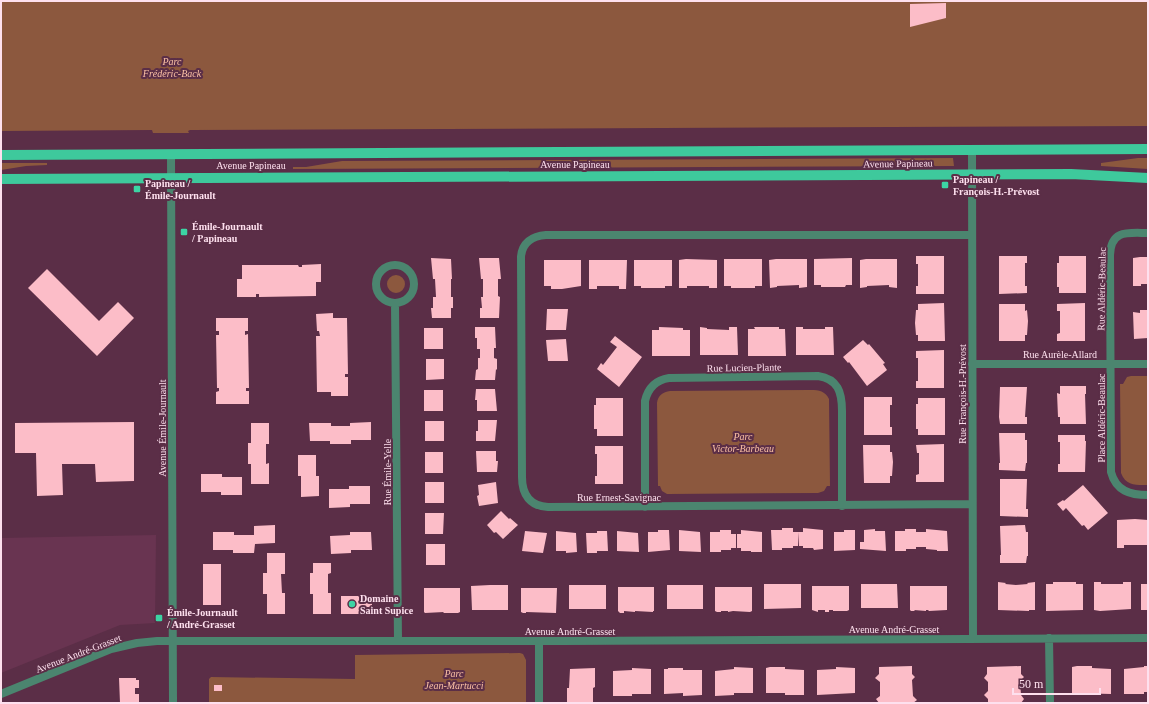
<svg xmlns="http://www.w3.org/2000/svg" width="1149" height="704" font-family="'Times New Roman',serif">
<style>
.built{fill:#693451}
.green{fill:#8c583e}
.building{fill:#fcbdc8}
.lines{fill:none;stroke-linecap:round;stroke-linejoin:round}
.street{stroke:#4b856f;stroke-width:8}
.primary{stroke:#3ec99c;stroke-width:10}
.poi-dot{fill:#3cd4a4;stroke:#5b2e47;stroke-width:1.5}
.labels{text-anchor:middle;stroke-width:4;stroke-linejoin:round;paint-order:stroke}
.park-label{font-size:10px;font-style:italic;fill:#fcc2a5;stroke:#5b2e47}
.street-label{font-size:10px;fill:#fee0ee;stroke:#5b2e47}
.poi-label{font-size:10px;font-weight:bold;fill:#fee0ee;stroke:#5b2e47;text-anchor:start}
</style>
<rect width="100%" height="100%" fill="#5b2e47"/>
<path class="built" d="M156,535L155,623L120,625L1,673V538Z"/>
<path class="green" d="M1,1H1148V126L190,130L188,131L189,133H153L152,130L1,131Z
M953,158L954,166L293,169V167H306L342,161Z
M1138,158H1148V169L1101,166V163Z
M1,163H47V165L26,166L1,170Z
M387 284a9 9 0 1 1 18 0a9 9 0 1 1-18 0Z
M1131,376H1148V485C1136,485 1126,486 1121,473L1120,384H1123L1127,377Z
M811,390C819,390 825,391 829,399L830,486H827L824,491L818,493L667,494L662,491L660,486H658L657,403C658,395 663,392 670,391Z
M520,653L523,654L526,660V703H209V679L211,677L355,679V655Z"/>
<path class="building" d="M946,3V18L910,27V4Z
M916,256H944V294H916V286H918V264H916Z
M999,256H1027V263H1025V286H1027V293L999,294Z
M1059,256H1086V293H1059V287H1057V263H1059Z
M1140,257H1148V284H1141V286H1133V258Z
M431,258L451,259L452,279H451V297H453V308H451V318H432L431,308H433V297H436L435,279H433Z
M479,258H499L501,279H498V296L500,297L499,318H480V308H482L481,297H483V279H481Z
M852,258V285H846L845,287H821V285H814V259Z
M686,259L717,260V288H709V286H687V288H679V260Z
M724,259H762V286H755V288H731V286H724Z
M776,259H807V287L799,288V285L777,286V287L770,288L769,260Z
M866,259H897V288L889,287V285L867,286V287L860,288V260Z
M544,260H581V286L562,289H551V286H544Z
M589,260H627L626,289H619V286H597V289H589Z
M634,260H672V286H665V288H641V286H634Z
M321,264V282H316V296L259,297V294H256V297H237V279H242V265H298L299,267H302V265Z
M47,269L99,321L118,302L134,318L97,356L28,288Z
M944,303L945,341H918V335H916L915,323L916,310H918V304Z
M1085,303V341H1057V334L1060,333V311H1057V304Z
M999,304H1025V311L1027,310L1028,321L1027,335H1025V341H999Z
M547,309H568L566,330H546Z
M1140,310H1148V338L1134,339L1133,312L1140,313Z
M333,313V318H347L348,374H345V377H348V396H331V392H317L316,336H320L319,331H317L316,314Z
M216,318H248V331H245V335L248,334L249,388H246V391H249V404H216V392L219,391V388H217L216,335H219V331H216Z
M475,327H495L496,348H494V358L497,359V370L496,369L495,380H475L476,370L478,369V358H480V349H477V338H475Z
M659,327L683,328V330H690V356H652V330H659Z
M700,327L707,328V329L729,330V327H737L738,355H700Z
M754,327H779V329H785L786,356H748V329H755Z
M796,327H803V329H825V327H833L834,355H796Z
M424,328H443V349H424Z
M615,336L642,357L619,387L597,369L601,363L603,365L617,347L610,342Z
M566,339L568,361H548L546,340Z
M863,340L868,345L869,344L885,363L883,364L887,370L867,386L849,362L848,363L843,357Z
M944,350V388H916V381H918V358H916V351Z
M426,359H444V379L426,380Z
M1060,386H1086V394H1085L1086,424H1060V417H1058L1057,393L1060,394Z
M1000,387H1027L1025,417H1027V424H1000L999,417Z
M476,389H495L497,411H477V400H475Z
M424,390H443V411H424Z
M864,397H892V405H890V427H892V435H864Z
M596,398H623V436H597V429H594V405H596Z
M918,398H945V435H918V429H916V404H918Z
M478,420H497L495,441H476V431H478Z
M425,421H444V441H425Z
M134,422V481L96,482L95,464H62L63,495L37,496L36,453H15V423Z
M371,422V440H351V444H330V441H310L309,423H331V426H350V423Z
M251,423H269V444H266V464L269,463V484H251V464H248V443H251Z
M999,433H1025V440H1027V463H1026L1025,471L999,470V463H1000Z
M1058,435H1085V441H1086L1085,472H1058V464H1060V442H1058Z
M944,444V482H916V475L919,474V453H917L916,445Z
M863,445H890V452H892L893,462L892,476H890V483H864Z
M595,446H623V484H595V476H597V454H595Z
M476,451H496V461H498L497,472H477Z
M425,452H443V473H425Z
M298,455H316V476H319V496L301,497V476H298Z
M201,474H222V477H242V495H221V492H201Z
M1000,479H1027L1026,509H1028V517L1000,516Z
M425,482H444V503H425Z
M496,482L498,503L479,506L477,496L479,495L478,485Z
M1083,485L1108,513L1088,530L1084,525L1082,526L1066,508L1063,511L1057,504L1063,500L1064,501Z
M349,486H370V504H350V507L329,508V489H349Z
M501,511L509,519L510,518L518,525L503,539L496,532L494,533L487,525Z
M425,513H444L443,534H425Z
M1135,519L1148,520V545H1124V548H1117V520Z
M275,525V543L255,544L254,553H233V550H213V532H234V535H254V526Z
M1025,525L1026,532H1028V556H1027L1026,563H1000V555H1001L1000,526Z
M782,528H793V532H798V546H793V548H782V550H772L771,530H782Z
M803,528L823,530V549L814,550L813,548H803V546H799L798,532H803Z
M875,529V531H885L886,551L860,549V542H864V530Z
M905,529H916V532H926V529L947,531L948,551H937V550L926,549V547H916V549H906V551H895V531H905Z
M658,530H669L670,550L648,552V532H658Z
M679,530L700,532L701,552L679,551Z
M720,530H731V534H736V548H731V550H721V552H710V532H720Z
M741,530L762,532V552H751V551H741V548H737V534H741Z
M844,530H855V550L834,551V532H844Z
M525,531L547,533L543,553L522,551Z
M556,531L576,533L577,552L566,553V551H556Z
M597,531H607L608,551H597V553H587L586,533H597Z
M617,531L638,533L639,552L617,551Z
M350,532H371L372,550H351V553L331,554L330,536L350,535Z
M426,544H445V565H426Z
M267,553H285V574H281L282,593H285V614H267V594H263V573H267Z
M313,563H331V573L328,574V593H331V614H313V594H310V573H313Z
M203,564H221V605H203Z
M998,582L1006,583L1005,584L1016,585L1028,584L1027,583L1035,582V610H1029V611L998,610Z
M1053,582H1076V584H1083V610L1046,611V584H1053Z
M1094,582H1101V584H1123V582H1131V609L1100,611L1094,610Z
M764,584H801V608L764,609Z
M861,584H897L898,608H861Z
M1141,584H1148V610H1141Z
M490,585H508V610H472L471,586Z
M569,585H606V609H569Z
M667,585H703V609H667Z
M812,586H849V610L847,611H833V610H829V612H825V610H818V612L812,610Z
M910,586H947V610L929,611L928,610H926V611L914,610L915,611H911L910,610Z
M618,587H654V611H653V612L635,611V612L624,611V613H620L618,611Z
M715,587H752V611L750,612L733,611L728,612V611H721V612H717L715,611Z
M424,588H460V612L458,613H443L444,612L425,613L424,612Z
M521,588H557L556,613L526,612V613H523L521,612Z
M341,596H372V614H341Z
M912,666V674L915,677L912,680L913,696L917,700L913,703H879L876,699L880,696V682L875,678L879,674V667Z
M1021,666V674L1024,677L1020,681L1021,695L1024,699L1021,703H988V699L984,695L988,691V682L984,678L987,674V667Z
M1077,666H1092V668L1111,669V694L1072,693V667Z
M1144,666H1148V692H1144V694H1124V669L1144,667Z
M734,667L753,668V693H734V695L715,696V671L734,669Z
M770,667H785V669L804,670V695H785V693H766V668Z
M836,667L855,668V693L817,695V670L836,669Z
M595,668V687L593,688V703L567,702V688H569L570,669Z
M632,668L651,669V694H632V696H613V671L632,670Z
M668,668H683V670H702V695L683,696V693L664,694V669H668Z
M119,678H136V680H139V688H135V694H139V703H120Z
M214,685H222V691H214Z"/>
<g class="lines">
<path class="street" d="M972,150L973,638
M171,154L173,703
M1148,233C1129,233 1111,229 1110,255L1111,472C1116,491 1130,495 1148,495
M972,235H546C532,236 522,243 521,257L522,477C522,495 530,506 548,507L972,504
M376 284a19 19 0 1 1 38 0a19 19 0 1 1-38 0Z
M395,303L398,641
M972,364H1148
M645,507V401C648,388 656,380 669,378L818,376C838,379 842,392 842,411V506
M1049,638L1050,703
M539,641V703
M1,694L111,649L137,643L157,641H566L1148,638"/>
<path class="primary" d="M1,155L1148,149
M1,179L1071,174L1148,178"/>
</g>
<g class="poi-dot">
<rect x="941" y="181" width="8" height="8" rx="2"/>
<rect x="133" y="185" width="8" height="8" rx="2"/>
<rect x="180" y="228" width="8" height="8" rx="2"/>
<circle cx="352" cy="604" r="4"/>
<rect x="155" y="614" width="8" height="8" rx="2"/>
</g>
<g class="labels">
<g class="park-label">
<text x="172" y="65">Parc<tspan x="172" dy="12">Frédéric-Back</tspan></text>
<text x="743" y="440">Parc<tspan x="743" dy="12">Victor-Barbeau</tspan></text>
<text x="454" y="677">Parc<tspan x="454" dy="12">Jean-Martucci</tspan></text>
</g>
<g class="street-label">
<text transform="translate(898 163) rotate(-1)" y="4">Avenue Papineau</text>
<text x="575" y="168">Avenue Papineau</text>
<text x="251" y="169">Avenue Papineau</text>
<text transform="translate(1101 289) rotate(-89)" y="4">Rue Aldéric-Beaulac</text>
<text x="1060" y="358">Rue Aurèle-Allard</text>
<text transform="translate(744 367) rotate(-1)" y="4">Rue Lucien-Plante</text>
<text transform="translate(962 394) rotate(-90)" y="4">Rue François-H.-Prévost</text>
<text transform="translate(1101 418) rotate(-90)" y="4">Place Aldéric-Beaulac</text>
<text transform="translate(162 428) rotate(-90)" y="4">Avenue Émile-Journault</text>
<text transform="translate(387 472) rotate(-90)" y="4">Rue Émile-Yelle</text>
<text x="619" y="501">Rue Ernest-Savignac</text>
<text x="894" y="633">Avenue André-Grasset</text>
<text x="570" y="635">Avenue André-Grasset</text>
<text transform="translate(78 653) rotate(-21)" y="4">Avenue André-Grasset</text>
</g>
<g class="poi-label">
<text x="953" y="183">Papineau /<tspan x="953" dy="12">François-H.-Prévost</tspan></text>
<text x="145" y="187">Papineau /<tspan x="145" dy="12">Émile-Journault</tspan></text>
<text x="192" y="230">Émile-Journault<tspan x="192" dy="12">/ Papineau</tspan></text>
<text x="360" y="602">Domaine<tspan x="360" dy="12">Saint Supice</tspan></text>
<text x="167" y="616">Émile-Journault<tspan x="167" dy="12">/ André-Grasset</tspan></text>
</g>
</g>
<rect width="1149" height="704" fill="none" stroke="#fee0ee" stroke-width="4"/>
<path d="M1013 688v6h87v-6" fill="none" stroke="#fee0ee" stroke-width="2"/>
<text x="1019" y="688" font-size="12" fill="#fee0ee" stroke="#5b2e47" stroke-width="3" paint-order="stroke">50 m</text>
</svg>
